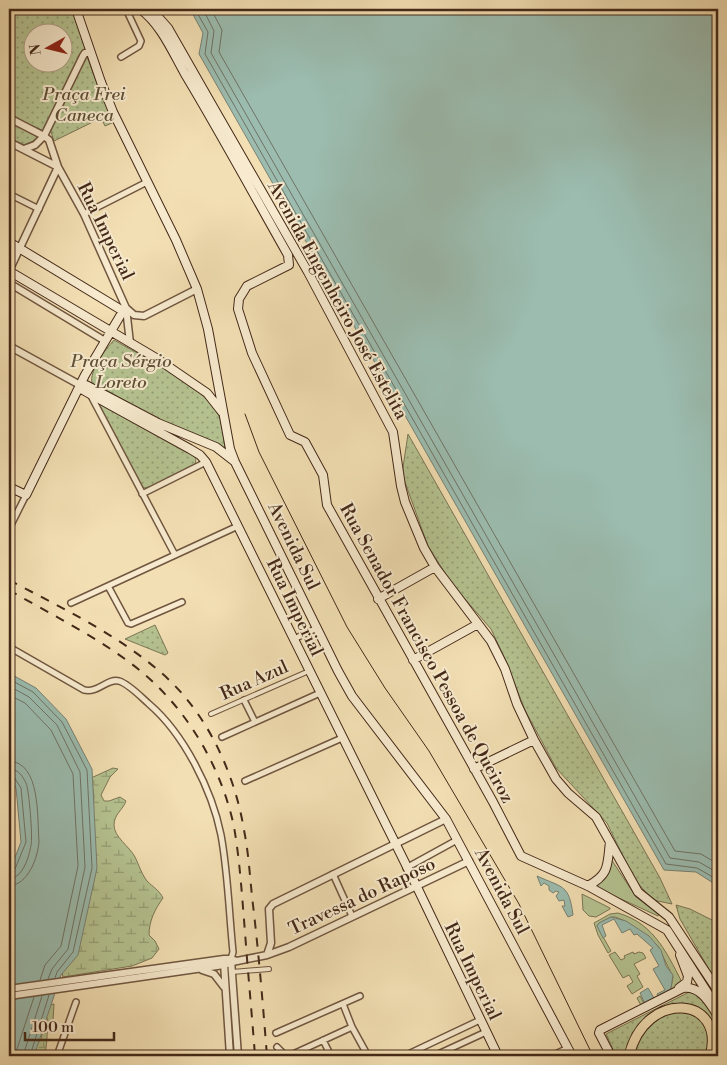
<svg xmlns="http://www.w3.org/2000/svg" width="727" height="1065" font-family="'Libre Bodoni',serif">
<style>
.grass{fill:#b5c391;stroke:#7c7655}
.wetland{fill:url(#wetland-marsh);stroke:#7c7655}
.park{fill:url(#park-dots);stroke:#7c7655;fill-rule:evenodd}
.water{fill:#9bbcaf;stroke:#788173}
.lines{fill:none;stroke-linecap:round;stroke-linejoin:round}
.shore{stroke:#707264;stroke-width:1}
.pedestrian-casing{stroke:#705640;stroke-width:6}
.minor-casing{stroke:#705640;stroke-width:8}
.tertiary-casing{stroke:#705640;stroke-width:9}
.secondary-casing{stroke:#442919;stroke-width:10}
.trunk-casing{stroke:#442919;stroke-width:11}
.pedestrian{stroke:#f7eace;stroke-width:4}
.minor{stroke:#f7eace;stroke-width:5}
.tertiary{stroke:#f7eace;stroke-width:6}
.secondary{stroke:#f7eace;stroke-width:8}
.trunk{stroke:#f2dfb3;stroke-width:9}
.tram{stroke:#442919;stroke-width:1}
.rail{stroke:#442919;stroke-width:2;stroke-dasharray:9 9;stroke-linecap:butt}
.labels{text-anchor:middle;stroke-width:4;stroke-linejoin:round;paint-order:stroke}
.park-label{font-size:18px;font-style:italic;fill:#605037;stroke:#f7eace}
.street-label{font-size:18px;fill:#442919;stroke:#f7eace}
</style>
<defs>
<pattern id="wetland-marsh" width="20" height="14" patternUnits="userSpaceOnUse" patternTransform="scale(1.25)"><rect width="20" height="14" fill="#b5c391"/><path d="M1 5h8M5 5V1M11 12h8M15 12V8" fill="none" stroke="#959e76"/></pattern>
<pattern id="park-dots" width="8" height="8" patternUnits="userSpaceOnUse" patternTransform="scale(1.25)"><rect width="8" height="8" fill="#b5c391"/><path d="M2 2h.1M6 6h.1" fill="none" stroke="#959e76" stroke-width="1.8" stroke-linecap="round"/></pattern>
</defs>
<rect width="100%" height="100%" fill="#f2dfb3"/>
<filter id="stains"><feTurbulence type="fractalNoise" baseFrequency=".004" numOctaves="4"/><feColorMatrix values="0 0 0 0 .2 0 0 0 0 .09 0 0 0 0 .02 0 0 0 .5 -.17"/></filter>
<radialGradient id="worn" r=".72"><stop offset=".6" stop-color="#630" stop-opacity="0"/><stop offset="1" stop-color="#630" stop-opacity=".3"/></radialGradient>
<path class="grass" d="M611,859L636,897L659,914L658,916L595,887C606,880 609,871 611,859Z
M582,894L610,908V909L596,917L589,916L583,910Z
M618,913C656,924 668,956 685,988L643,1009L637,998L640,996L645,1005L671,988L673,977L658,946L623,920L615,917H611L599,923L597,926L611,951L608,953L598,935L594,923L610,914Z
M615,952L621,960L625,958L624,956L633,952L634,954L639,952L643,953L646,958L634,964L640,974L637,976L643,987L632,994L627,986L633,982L629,975L623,978L609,955Z"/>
<path class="wetland" d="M113,768L118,769L110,777L101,795L104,801H109L120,797L126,801C123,810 114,814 114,825C114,837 129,846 135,857C139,865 141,873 147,881C153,887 159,890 163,898C155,909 149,921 149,935L155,941L159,949L152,958L132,966L63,977L62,972L94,796L91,778Z
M54,1004L53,1020L49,1021C46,1033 48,1045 44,1056H29L41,1039L42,1034L46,1033L48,1021L46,1016L49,1005Z"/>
<path class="park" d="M9,9H74L86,48L44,131L9,116ZM32,32H62V62H32Z
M86,54L102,97L114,122L105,126L101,118L54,141L51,132V128Z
M9,121L38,136L37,139L25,145L9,138Z
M114,340C143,357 201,384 218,414C223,423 223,437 225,448L213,442L166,424L106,390L92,384C89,370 105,350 114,340Z
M98,402L189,451L196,459L195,465L150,487L143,488Z
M408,434L660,878L672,904L653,900L634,879L607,823L556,768L525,710L505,659L491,629L452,584L428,546L402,474Z
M155,625L168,653L165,655L125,639Z
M676,905L690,909L718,923V950L716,961L718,985L680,919Z
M709,982L718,999V1056H616L606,1034Z"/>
<path class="water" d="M190,9H718V886L696,872L664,870L199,54L203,33Z
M9,673L36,688L66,719L92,769L97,868L78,955L61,975L34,1056H9V873L21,842L16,788L9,777Z
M537,876C563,888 569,884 573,915L568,917L562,906H565L564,900L559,901L556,896L559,892L556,891L553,893L549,890V886L544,883L541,886Z
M611,917L626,921L649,936L661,950L666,966L673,975L671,988L669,991L646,1006L640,993L648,988L654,998L658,996L657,994L665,990L653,969L659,966L650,950L653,948L637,934L634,935L630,929L622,933L614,919L602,925L606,936L603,938L597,926L599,923Z"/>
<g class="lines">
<path class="shore" d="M195,9L208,32L205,54L666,864L697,868L718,880
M203,9L214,31L211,53L670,858L699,862L718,873
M211,9L222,30L219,52L675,851L701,854L718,864
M9,679L33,692L62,722L87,770L92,868L73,952L57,972L55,978
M9,686L29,697L57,725L80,772L85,867L68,949L52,969L48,979
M9,695L25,703L51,730L73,774L78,866L61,946L45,965L40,980
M9,761C41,762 37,818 39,841C38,858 28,885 9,886
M9,769C18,769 22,775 26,783C29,789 33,838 31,845C29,857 23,878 9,879
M9,775L14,777L21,788L26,842L15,869L9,872
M16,1056L17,1049L34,997
M23,1056L42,996
M30,1056L49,995"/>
<defs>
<path id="pedestrian" d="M211,714L309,671
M232,972L269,969"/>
<path id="minor" d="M121,57L139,46L141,41L126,9
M9,194L39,209
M84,214L147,182
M90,394L175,555
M142,494L206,462
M9,529L26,495
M108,586L128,623L131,624L182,602
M71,603L238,526
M294,639L317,628
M9,647L84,690C99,693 107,678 119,681C129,684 141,697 149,704C184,734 212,790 221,835C228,873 229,913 233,952L231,959
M244,700L255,722
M222,737L320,693
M245,781L342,738
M406,868L457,840
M333,874L352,916
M343,1004L352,1027L368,1056
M276,1033L360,996
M323,1040L331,1056
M277,1047L286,1056L291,1055L352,1027
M57,1056L76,1002
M404,1056L480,1020
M434,1056L486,1032
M551,1056L568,1048"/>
<path id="tertiary" d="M9,118L44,136L49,140L58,167L84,214L126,308L130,343
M9,142L58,167
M24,149L35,145L44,136L83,56L85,53H90
M9,271L58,167
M9,283L105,341
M126,308L134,315L144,316L197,289
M9,346L80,385
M267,955L271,943L269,909L273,904L446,819
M231,960L238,1056
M224,963L230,1056
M202,970L214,974L224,987
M9,989L224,959H231L237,961
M9,996L224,965L237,961L267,955L289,947L469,861"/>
<path id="secondary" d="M76,9L101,82L113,112L176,240L197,289L208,329L230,449L235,462L338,671L352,696L446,819L572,1056
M140,9C161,24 173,53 185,74C221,134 254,195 288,255L289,265L247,286L239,299L238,309L252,353L290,435L305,442L323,475L327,505L493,802L521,856L588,886L667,930L718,1009
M151,9L168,28L212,105L308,272L393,432L401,486L405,502L424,548L435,567L491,641L505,669L517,704L534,740L556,779L568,793L596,817L638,892L669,917L718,991
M9,242L123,311L85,375L26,495L9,487
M9,271L156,358L207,393L222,412
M80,385L83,390L90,394L190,449L200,455L206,462L417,887L498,1056
M80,385H86L158,423L216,447L234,461
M378,599L435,567
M413,660L478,624
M474,769L534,740
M588,886C610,874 607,865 610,842
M679,988L687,982L688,976L680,955
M611,1056L599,1033L600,1030L683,988C701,986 709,1002 718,1016"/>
<path id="trunk" d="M629,1056C645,988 727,996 710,1056"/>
</defs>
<use href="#pedestrian" class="pedestrian-casing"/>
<use href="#minor" class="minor-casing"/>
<use href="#tertiary" class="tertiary-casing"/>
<use href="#secondary" class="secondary-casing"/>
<use href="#trunk" class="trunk-casing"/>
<use href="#pedestrian" class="pedestrian"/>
<use href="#minor" class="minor"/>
<use href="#tertiary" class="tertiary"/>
<use href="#secondary" class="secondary"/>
<use href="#trunk" class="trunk"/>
<path class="tram" d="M245,414L259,452L347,627L385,688L429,751L519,904L593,1056"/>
<path class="rail" d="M9,580C60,607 113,632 158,670C205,709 234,770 244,830C249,855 250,880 253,905C259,956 263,1006 267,1056
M9,590C52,615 105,641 143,673C189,712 222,769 234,827C240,861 242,897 245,932C248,974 252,1015 255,1056"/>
</g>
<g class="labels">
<g class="park-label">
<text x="84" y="100">Praça Frei<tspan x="84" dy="21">Caneca</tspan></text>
<text x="121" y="367">Praça Sérgio<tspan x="121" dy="21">Loreto</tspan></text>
</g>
<g class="street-label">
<text transform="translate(106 231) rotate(64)" y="6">Rua Imperial</text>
<text transform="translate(338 300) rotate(61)" y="6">Avenida Engenheiro José Estelita</text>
<text transform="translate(294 546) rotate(64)" y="6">Avenida Sul</text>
<text transform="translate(295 607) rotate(64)" y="6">Rua Imperial</text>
<text transform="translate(427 653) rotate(61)" y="6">Rua Senador Francisco Pessoa de Queiroz</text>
<text transform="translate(254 680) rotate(-24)" y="6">Rua Azul</text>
<text transform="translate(502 891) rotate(62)" y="6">Avenida Sul</text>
<text transform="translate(362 896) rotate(-25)" y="6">Travessa do Raposo</text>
<text transform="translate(473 971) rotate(64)" y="6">Rua Imperial</text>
</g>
</g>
<rect width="727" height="1065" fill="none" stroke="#f2dfb3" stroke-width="30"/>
<rect x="10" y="10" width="707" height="1045" fill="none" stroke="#442919" stroke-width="2.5"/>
<rect x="15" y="15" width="697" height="1035" fill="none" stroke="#442919"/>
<g transform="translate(48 48) rotate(262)"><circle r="24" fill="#f7eace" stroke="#af9d86"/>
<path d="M0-4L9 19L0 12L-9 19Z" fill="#8f2418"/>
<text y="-8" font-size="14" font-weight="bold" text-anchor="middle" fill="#442919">N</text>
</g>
<path d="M25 1032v8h89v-8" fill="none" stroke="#442919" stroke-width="2.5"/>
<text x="32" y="1032" font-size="15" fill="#442919" stroke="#f7eace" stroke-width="4" paint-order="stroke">100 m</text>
<rect width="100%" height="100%" filter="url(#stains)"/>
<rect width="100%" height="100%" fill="url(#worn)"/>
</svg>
